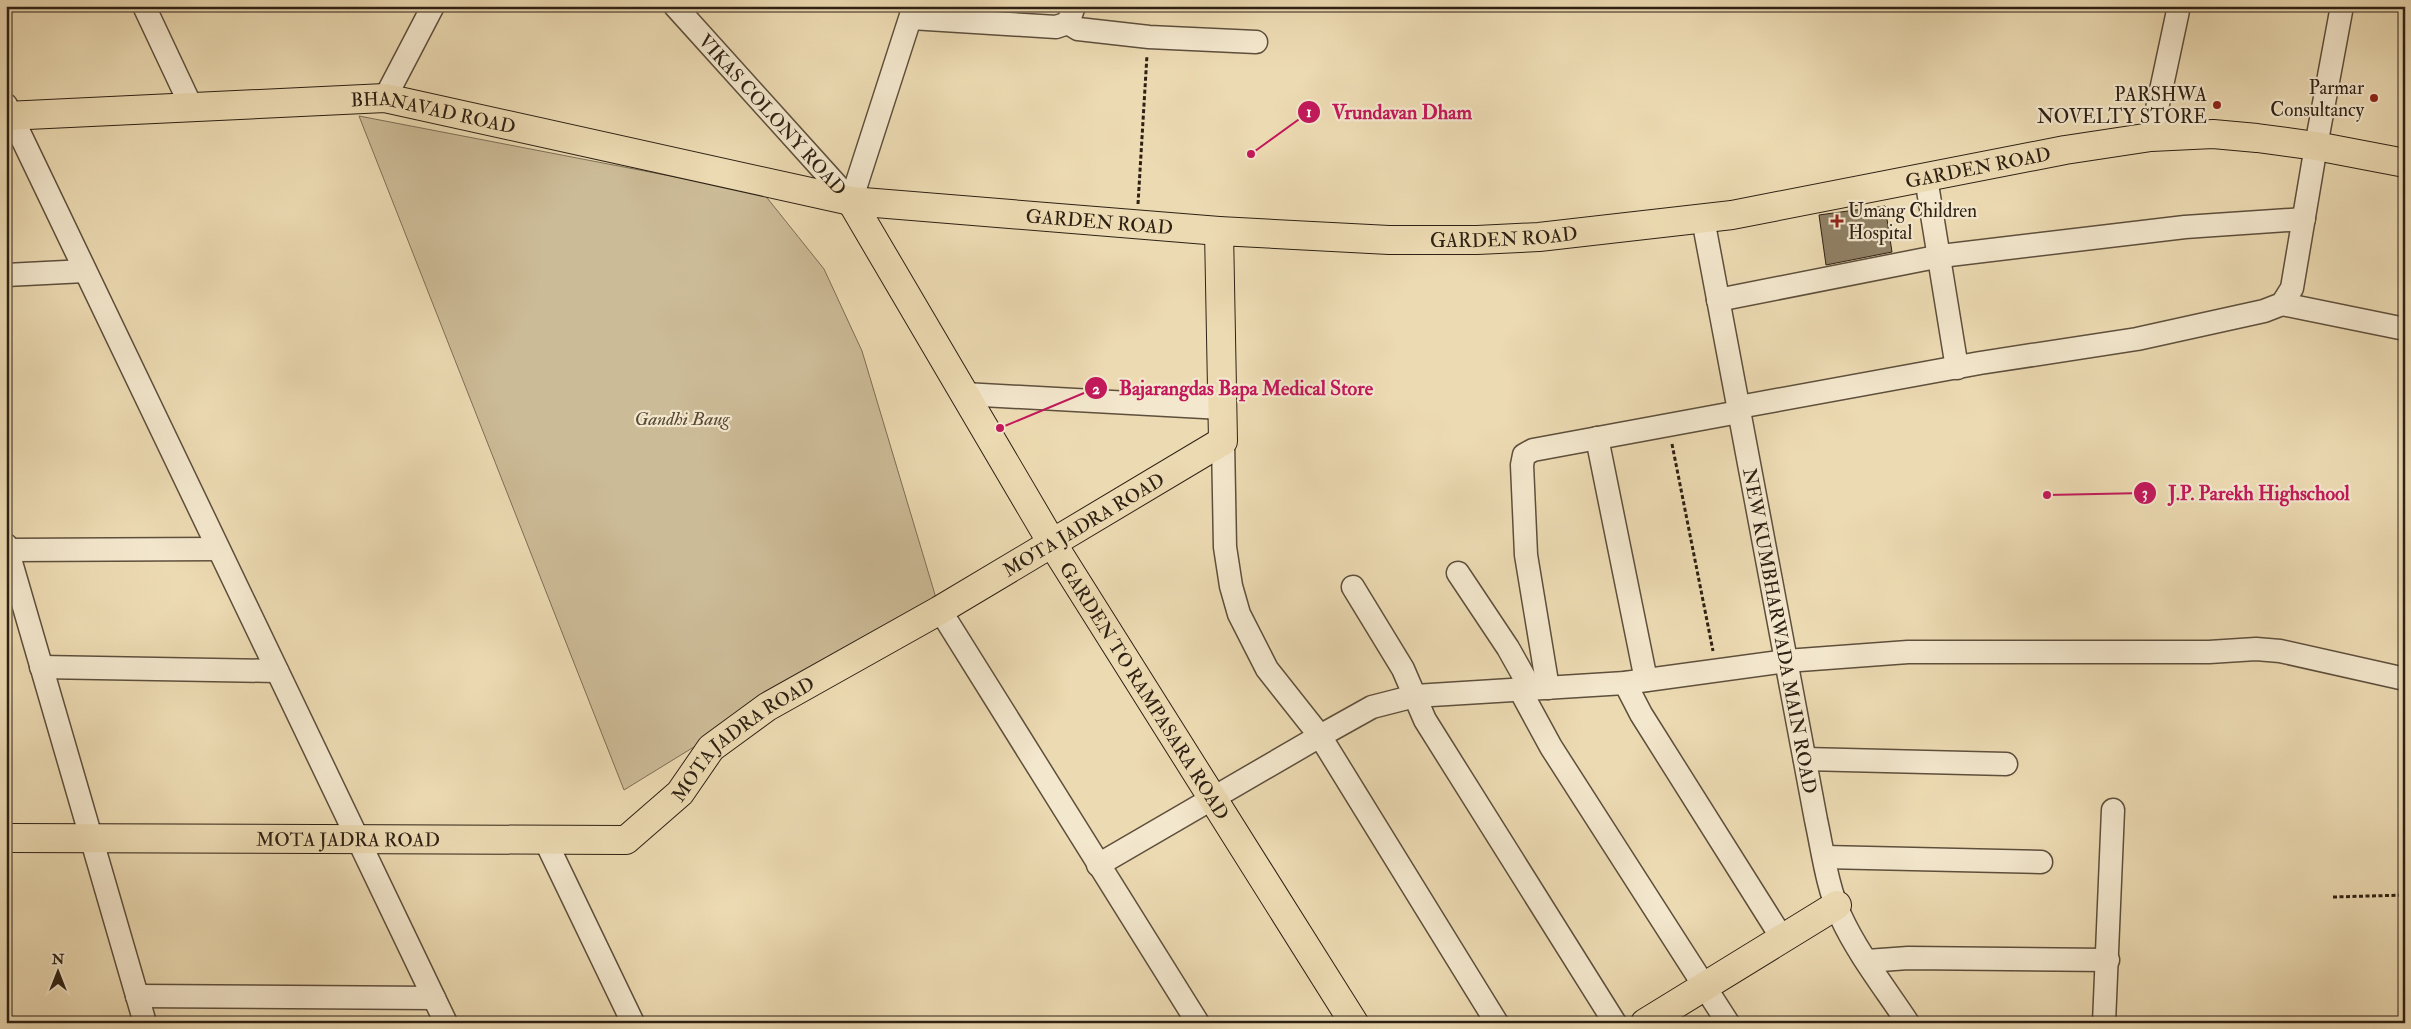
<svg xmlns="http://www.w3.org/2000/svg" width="2411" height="1029" font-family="'IM FELL Double Pica',serif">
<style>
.green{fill:#ccbb97;stroke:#7d6e56}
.building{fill:#918166;stroke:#2e2114}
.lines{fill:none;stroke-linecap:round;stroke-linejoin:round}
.minor-casing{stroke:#5e4f3c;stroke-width:25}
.major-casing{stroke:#2e2114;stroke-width:30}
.path{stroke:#2e2114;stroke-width:3;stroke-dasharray:4 2.5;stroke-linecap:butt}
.minor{stroke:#f3e7cd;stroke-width:22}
.major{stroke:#ecdab2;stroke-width:28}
.poi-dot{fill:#8f2418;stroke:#f3e7cd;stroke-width:2}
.labels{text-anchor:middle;stroke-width:4.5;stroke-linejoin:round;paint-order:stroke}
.poi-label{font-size:19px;fill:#2e2114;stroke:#f3e7cd;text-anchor:end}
.street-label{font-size:19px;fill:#2e2114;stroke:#f3e7cd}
.park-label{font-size:19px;font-style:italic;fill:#564835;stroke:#f3e7cd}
.leader{fill:none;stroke:#c2185b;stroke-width:2}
.callout-dot{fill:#c2185b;stroke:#f3e7cd;stroke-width:2}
.mark-label{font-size:15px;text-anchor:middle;font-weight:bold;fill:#fff}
.callout-label{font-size:20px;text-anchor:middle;font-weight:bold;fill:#c2185b;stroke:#f3e7cd;stroke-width:4.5;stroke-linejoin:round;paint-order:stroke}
</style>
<rect width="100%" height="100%" fill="#ecdab2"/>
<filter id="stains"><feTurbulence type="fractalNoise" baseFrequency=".004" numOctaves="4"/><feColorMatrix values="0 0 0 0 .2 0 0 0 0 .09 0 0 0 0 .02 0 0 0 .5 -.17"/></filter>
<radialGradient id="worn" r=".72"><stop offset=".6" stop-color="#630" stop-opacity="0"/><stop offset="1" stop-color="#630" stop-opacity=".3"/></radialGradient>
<path class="green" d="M359,116L764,194L824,269L862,351L936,598L624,790Z"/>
<path class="building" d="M1885,206L1892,252L1826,265L1819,215Z"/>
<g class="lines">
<defs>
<g id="minor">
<path d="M144,6L192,108"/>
<path id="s1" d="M675,6L851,201L914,6"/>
<path d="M911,18L1056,27L1068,23L1074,6"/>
<path d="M1068,23L1078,29L1149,37L1256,42"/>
<path d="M385,98L433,6"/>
<path d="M6,105L446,1023"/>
<path d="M2151,137L2179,6"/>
<path d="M1926,178L1957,368"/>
<path id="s2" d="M1703,219L1816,820C1823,852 1827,887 1841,917C1858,954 1885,988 1908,1023"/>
<path d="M6,275L85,271"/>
<path d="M1718,300L1941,256L2185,227L2304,219"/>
<path d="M2282,304L2405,329"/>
<path d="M964,394L1222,408"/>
<path d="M1739,407L1980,363L2137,339L2264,311L2282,304L2292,288L2316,146L2342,6"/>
<path d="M1597,438L1646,680"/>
<path d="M6,545L145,1023"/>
<path d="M8,550L218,549"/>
<path d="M1458,573L1508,648L1531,689"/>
<path d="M1353,587L1403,669L1425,720L1615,1023"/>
<path d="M940,610L1198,1023"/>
<path d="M41,667L277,671"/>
<path d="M1625,683L1641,714L1782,938"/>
<path d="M1548,688L1526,555L1522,465L1524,455L1533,450L1739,412"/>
<path d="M1520,690L1551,747L1728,1023"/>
<path d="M1805,759L2006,764"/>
<path d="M545,840L633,1023"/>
<path d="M1824,857L2041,862"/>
<path d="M1098,865L1320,736L1267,669L1239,614L1231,586L1225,547L1223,441"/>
<path d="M1867,961L1908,958L2108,960"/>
<path d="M137,996L434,998"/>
<path d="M1497,1023L1320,736L1372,707L1415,696L1625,683L1786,661L1908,652H2209L2256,649L2280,651L2405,679"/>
<path d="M2104,1023L2113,810"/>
</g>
<g id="major">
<path id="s3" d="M6,116L385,98L851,201L1219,231L1389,240H1477L1539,237L1732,215L2065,150L2151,137L2213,134L2257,138L2316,146L2405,163"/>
<path id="s4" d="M851,201L1052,543L1354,1023"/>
<path id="s5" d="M6,838L626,840L680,793L711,748L767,707L940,610L1223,441L1219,231"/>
<path d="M1645,1023L1837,905"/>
</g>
</defs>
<use href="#minor" class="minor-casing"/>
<use href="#major" class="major-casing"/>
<path class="path" d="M1138,204L1147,55
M1672,444L1713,651
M2333,897L2405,895"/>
<use href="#minor" class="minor"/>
<use href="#major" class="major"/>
</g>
<g class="poi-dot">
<circle cx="2374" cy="98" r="5"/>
<circle cx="2217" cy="105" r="5"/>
<path d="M1834.5 213.5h5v5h5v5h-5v5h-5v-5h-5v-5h5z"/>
</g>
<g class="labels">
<g class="poi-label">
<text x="2364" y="94">Parmar<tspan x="2364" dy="22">Consultancy</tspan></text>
<text x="2207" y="101">PARSHWA<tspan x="2207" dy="22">NOVELTY STORE</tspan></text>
<text x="1848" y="217" text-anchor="start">Umang Children<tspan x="1848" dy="22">Hospital</tspan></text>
</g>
<g class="street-label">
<text dy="7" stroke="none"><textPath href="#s3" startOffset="429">BHANAVAD ROAD</textPath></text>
<text dy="7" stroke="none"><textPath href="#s1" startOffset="146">VIKAS COLONY ROAD</textPath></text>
<text dy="7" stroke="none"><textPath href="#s3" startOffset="1991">GARDEN ROAD</textPath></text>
<text dy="7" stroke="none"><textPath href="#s3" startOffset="1106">GARDEN ROAD</textPath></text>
<text dy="7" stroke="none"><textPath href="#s3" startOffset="1511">GARDEN ROAD</textPath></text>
<text dy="7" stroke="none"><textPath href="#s5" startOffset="1181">MOTA JADRA ROAD</textPath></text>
<text dy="7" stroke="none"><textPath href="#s2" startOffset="419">NEW KUMBHARWADA MAIN ROAD</textPath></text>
<text dy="7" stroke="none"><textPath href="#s4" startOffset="571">GARDEN TO RAMPASARA ROAD</textPath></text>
<text dy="7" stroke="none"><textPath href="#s5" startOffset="776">MOTA JADRA ROAD</textPath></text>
<text dy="7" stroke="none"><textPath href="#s5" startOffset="342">MOTA JADRA ROAD</textPath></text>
</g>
<g class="park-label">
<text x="682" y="425">Gandhi Baug</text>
</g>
</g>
<path class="leader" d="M1251 154L1309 112M1000 428L1096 388M2047 495L2145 493"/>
<g class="callout-dot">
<circle cx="1251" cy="154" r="5"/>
<circle cx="1000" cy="428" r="5"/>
<circle cx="2047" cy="495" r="5"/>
<circle cx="1309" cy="112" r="12"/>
<circle cx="1096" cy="388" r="12"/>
<circle cx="2145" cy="493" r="12"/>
</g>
<g class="mark-label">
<text x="1309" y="117">1</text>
<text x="1096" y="394">2</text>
<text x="2145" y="498">3</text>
</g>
<g class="callout-label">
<text x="1402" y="119">Vrundavan Dham</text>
<text x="1246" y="395">Bajarangdas Bapa Medical Store</text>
<text x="2259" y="500">J.P. Parekh Highschool</text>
</g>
<rect width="2411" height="1029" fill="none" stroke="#ecdab2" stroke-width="25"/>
<rect x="8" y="8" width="2396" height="1014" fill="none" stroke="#2e2114" stroke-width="2.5"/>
<rect x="12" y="12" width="2386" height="1004" fill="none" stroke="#2e2114"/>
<g transform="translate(58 972)" stroke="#f3e7cd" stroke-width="4" paint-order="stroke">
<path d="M0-4L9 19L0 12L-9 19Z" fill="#2e2114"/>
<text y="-8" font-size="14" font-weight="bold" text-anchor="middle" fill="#2e2114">N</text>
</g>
<rect width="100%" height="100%" filter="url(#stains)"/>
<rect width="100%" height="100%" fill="url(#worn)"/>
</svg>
